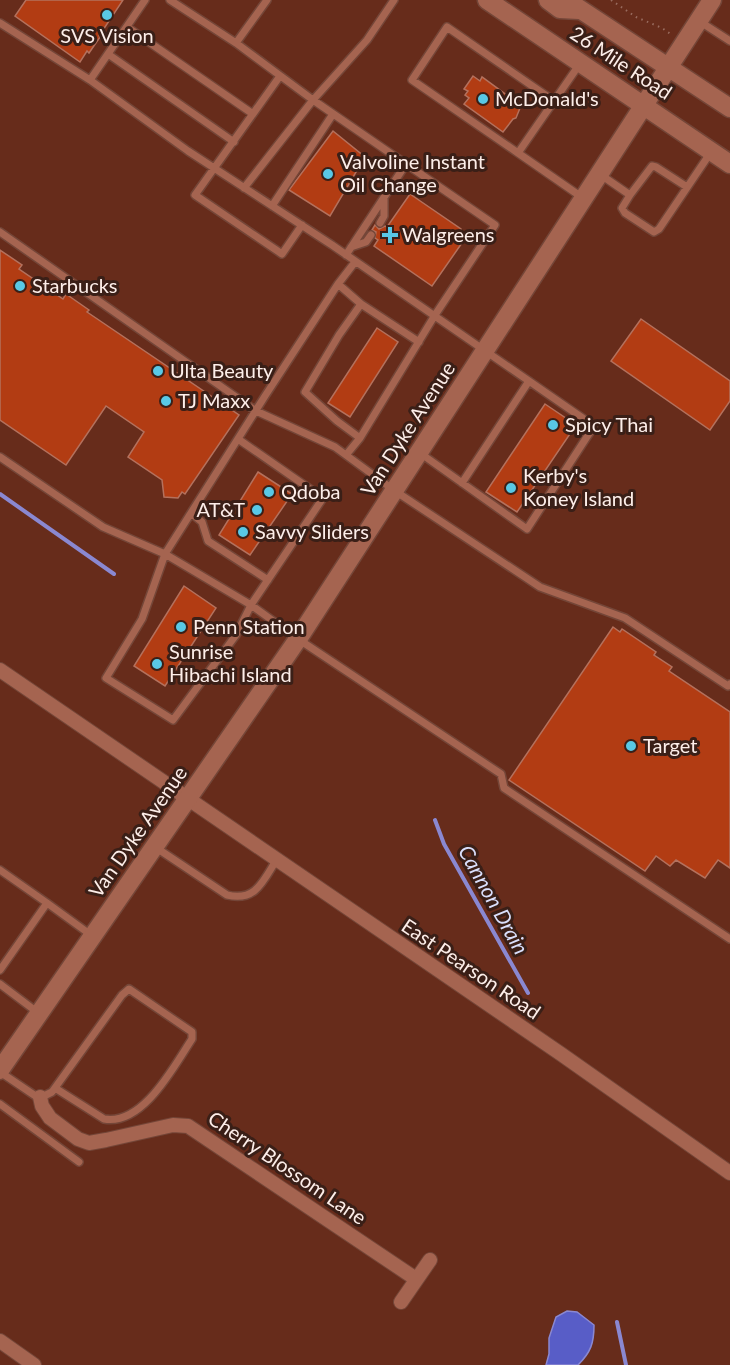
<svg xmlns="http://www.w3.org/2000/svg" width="730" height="1365" font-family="Lato,sans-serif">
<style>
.water{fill:#585dc7;stroke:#8a88d1;stroke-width:1.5}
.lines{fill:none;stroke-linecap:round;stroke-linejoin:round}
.stream{stroke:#8a88d1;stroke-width:4}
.building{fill:#b23c13;stroke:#b4715d;stroke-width:1.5}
.lane-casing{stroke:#744638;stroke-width:10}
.street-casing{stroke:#744638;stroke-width:16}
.secondary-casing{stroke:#744638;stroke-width:21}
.path{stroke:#986b5e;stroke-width:2;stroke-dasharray:1.5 4.5;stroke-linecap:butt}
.lane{stroke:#a56450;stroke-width:7}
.street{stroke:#a56450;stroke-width:14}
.secondary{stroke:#a56450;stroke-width:18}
.poi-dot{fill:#59c8e5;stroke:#3a1f17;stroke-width:2}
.labels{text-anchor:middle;stroke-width:6;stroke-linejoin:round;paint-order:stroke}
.poi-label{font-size:20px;fill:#fdeee9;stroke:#3a1f17;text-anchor:start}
.street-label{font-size:20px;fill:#fdeee9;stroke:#3a1f17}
.water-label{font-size:21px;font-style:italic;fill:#dadffb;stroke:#3a1f17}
</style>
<rect width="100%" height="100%" fill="#672c1b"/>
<path class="water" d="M567,1311L577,1312L594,1325C594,1343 591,1352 578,1365H546L549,1354V1338L556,1317Z"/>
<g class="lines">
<path class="stream" d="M0,494L114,574
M435,820L444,844L528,993
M617,1322L626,1365"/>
</g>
<path class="building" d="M26,0H123L99,36L100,37L89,53L87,51L80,62L15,16Z
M473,76L480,81L482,77L512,99L513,103L520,108L516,118L513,119L503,132L464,104L469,98L465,95L468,91L464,89Z
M333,131L365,157L330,216L289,190Z
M410,194L461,229L464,240L432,286L374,246L378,240L375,238L376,232L372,230L375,225L379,229L385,226L387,227Z
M0,250L22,265L19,269L63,299L66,294L89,310L87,312L239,415L185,494L182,492L178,498L164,497L162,480L128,457L144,432L106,406L66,465L0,420Z
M641,319L730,381V401L710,430L611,361Z
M377,328L398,342L350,417L328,403Z
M545,404L576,425L517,512L486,492Z
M258,472L292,494L250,555L219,535Z
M184,586L216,608L165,686L134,666Z
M613,627L620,632L622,629L656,652L654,655L672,667L669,671L730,712V868L718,860L705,878L676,860L670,866L656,856L645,871L509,780Z"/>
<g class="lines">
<defs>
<path id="lane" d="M170,0L236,43
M267,0L236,43L313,100L367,40L394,0
M699,21L730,41
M0,23L90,80L145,0
M127,27L253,114
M108,54L234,142
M579,65L518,153L583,198
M280,76L195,195L282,254L302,225
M90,80L188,151L332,245L594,426L527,529L420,453
M518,153L412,80L447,27L554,101
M601,175L630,195L622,208L625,213L654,232L659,229L711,152
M244,188L313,100L406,164
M630,195L652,166L656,167L687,187
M272,206L333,114
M380,223L384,216V199
M0,232L256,411L335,447L395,491L540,587L625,618L728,686L730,684
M351,247L366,242L371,235
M338,284L361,304L419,342
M360,438L337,421L305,392L339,335L361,304
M238,439L323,498L251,605L165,554L265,396L338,284L355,262
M346,455L360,438L435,315L495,225L406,164L346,255
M0,457L103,527L165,554L142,619L106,678L173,720L236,635L251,605L298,639L501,774L504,788L730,939
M462,483L529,381
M191,513L202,522L208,541L268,580
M155,847L227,895C256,902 263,881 277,859
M0,870L47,903L0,970
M47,903L91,935
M0,984L37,1012
M0,1072L37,1097H42L52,1092L122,995L129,989L192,1032V1039C174,1066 143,1126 104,1119L55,1088
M0,1104L79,1162"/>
<path id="street" d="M0,670L561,1054L730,1173
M40,1097L42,1106L50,1118L78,1139L89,1143L106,1140L173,1125L188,1126L416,1279
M401,1302L430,1260
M0,1341L34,1365"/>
<path id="secondary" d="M487,0L730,164
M548,0L560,9L579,10
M566,0L730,108
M0,1070L298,639L712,0"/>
</defs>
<use href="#lane" class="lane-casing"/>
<use href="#street" class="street-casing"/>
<use href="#secondary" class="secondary-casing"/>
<path class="path" d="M611,0L636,17L662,28L672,35"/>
<use href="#lane" class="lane"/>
<use href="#street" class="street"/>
<use href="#secondary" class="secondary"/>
</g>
<g class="poi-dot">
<circle cx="107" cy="15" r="6"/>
<circle cx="483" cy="99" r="6"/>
<circle cx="328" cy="174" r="6"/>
<path d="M387 226h6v6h6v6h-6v6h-6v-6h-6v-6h6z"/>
<circle cx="20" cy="286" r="6"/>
<circle cx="158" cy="371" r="6"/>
<circle cx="166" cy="401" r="6"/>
<circle cx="553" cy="425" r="6"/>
<circle cx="511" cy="488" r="6"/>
<circle cx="269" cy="492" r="6"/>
<circle cx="257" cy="510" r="6"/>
<circle cx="243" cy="532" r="6"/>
<circle cx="181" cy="627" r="6"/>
<circle cx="157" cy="664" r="6"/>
<circle cx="631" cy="746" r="6"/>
</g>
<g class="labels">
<g class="poi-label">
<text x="107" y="43" text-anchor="middle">SVS Vision</text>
<text x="495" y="106">McDonald's</text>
<text x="340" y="169">Valvoline Instant<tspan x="340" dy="23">Oil Change</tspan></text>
<text x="402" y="242">Walgreens</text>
<text x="32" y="293">Starbucks</text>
<text x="170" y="378">Ulta Beauty</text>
<text x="178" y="408">TJ Maxx</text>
<text x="565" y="432">Spicy Thai</text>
<text x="523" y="483">Kerby's<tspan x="523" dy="23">Koney Island</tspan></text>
<text x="281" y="499">Qdoba</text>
<text x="245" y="517" text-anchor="end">AT&amp;T</text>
<text x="255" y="539">Savvy Sliders</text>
<text x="193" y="634">Penn Station</text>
<text x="169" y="659">Sunrise<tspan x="169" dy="23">Hibachi Island</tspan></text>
<text x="643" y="753">Target</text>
</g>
<g class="street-label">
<text transform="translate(621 63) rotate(33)" y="7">26 Mile Road</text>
<text transform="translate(408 429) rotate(-57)" y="7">Van Dyke Avenue</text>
<text transform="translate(138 832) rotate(-55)" y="7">Van Dyke Avenue</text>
<text transform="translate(471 969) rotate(34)" y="7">East Pearson Road</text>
<text transform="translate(287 1168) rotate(34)" y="7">Cherry Blossom Lane</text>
</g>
<g class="water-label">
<text transform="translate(493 900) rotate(61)" y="7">Cannon Drain</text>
</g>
</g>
</svg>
